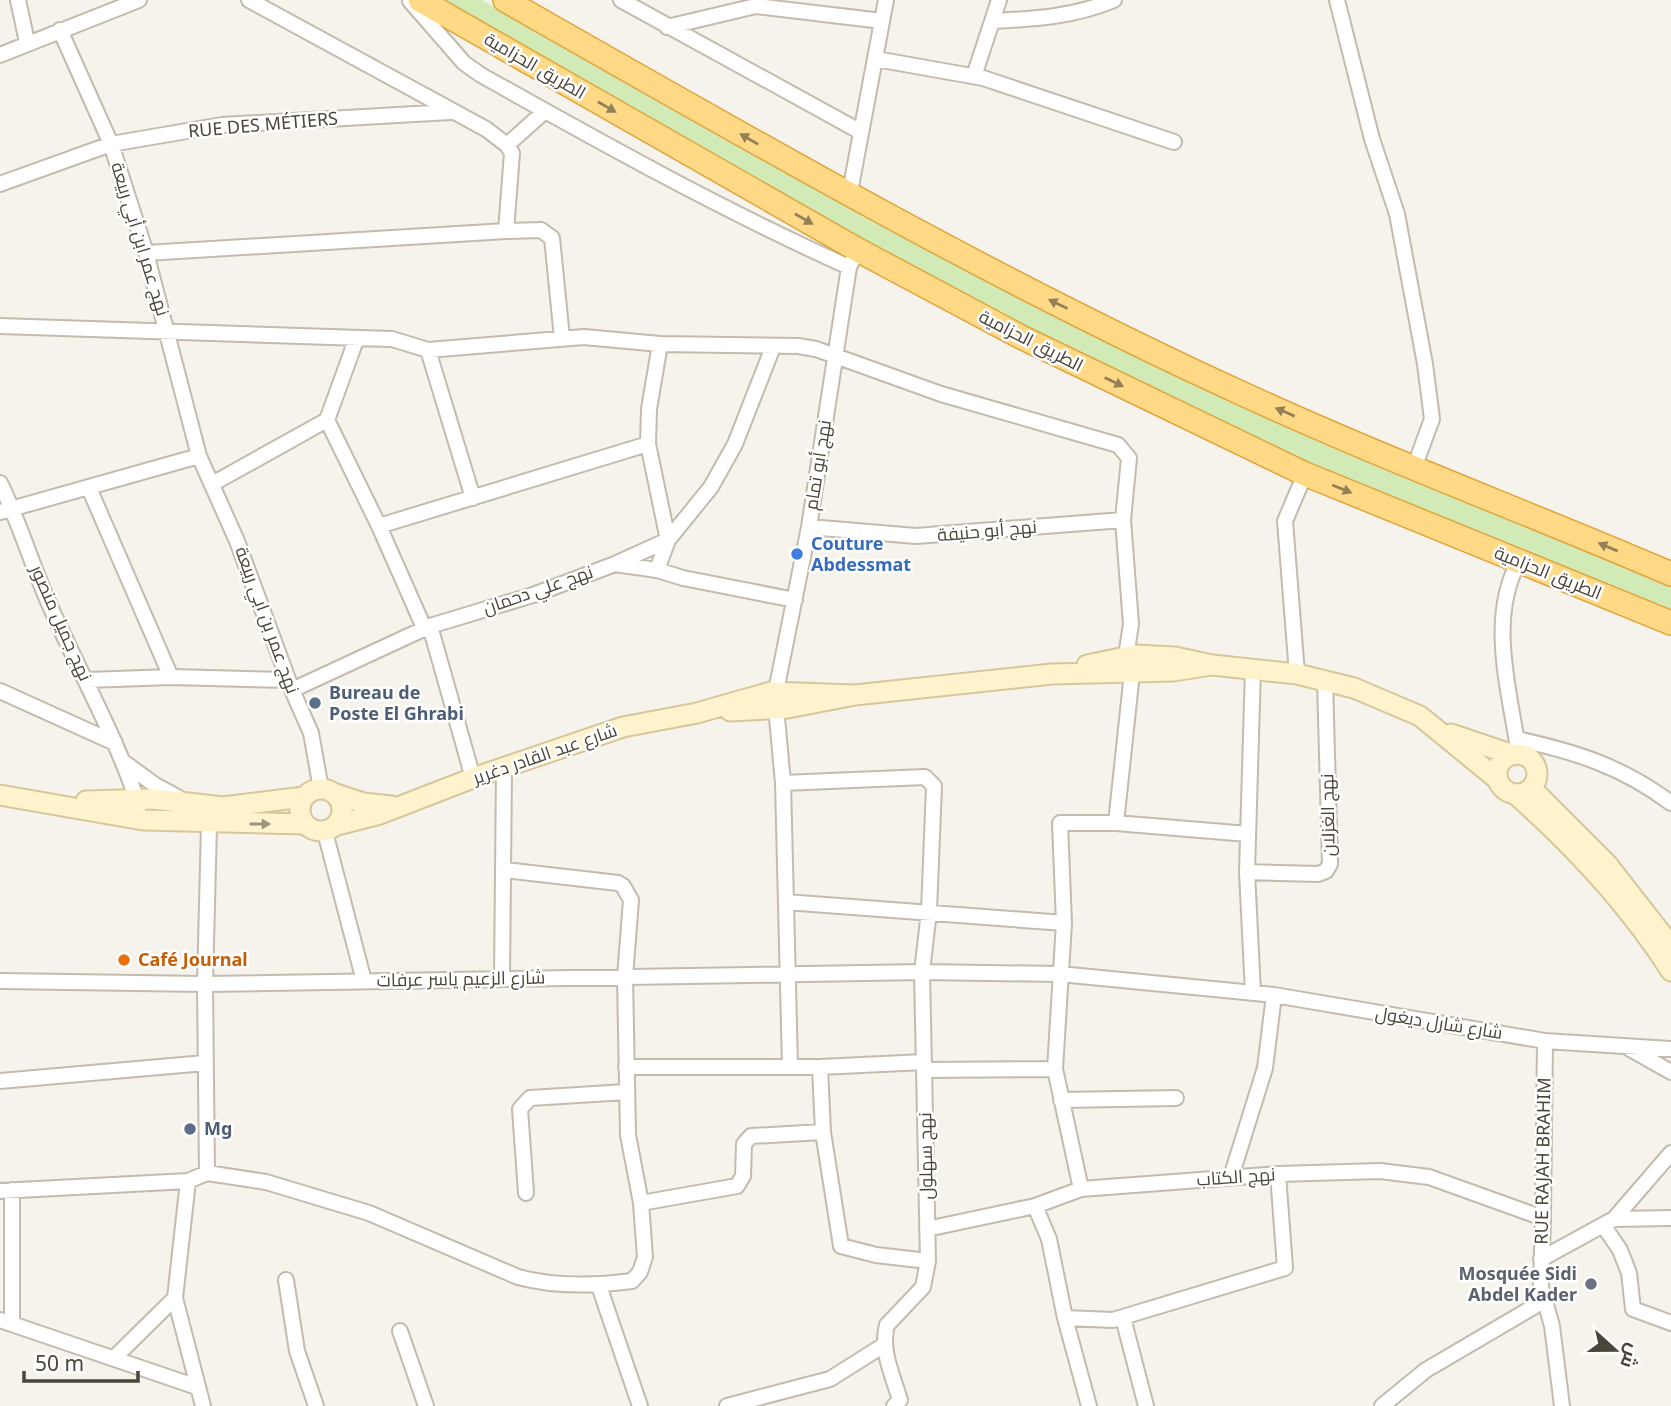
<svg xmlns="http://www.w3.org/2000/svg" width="1671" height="1406" font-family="'Noto Sans',Cairo,sans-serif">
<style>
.green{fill:#d2eab5}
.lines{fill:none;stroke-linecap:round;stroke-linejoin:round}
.minor-casing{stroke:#c2bbae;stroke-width:18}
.secondary-casing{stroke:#d6c79b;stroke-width:23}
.trunk-casing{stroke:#e0a43c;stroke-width:26}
.minor{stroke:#fff;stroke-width:14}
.secondary{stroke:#fff3cd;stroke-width:19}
.trunk{stroke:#ffd985;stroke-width:23}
.oneway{fill:#938057}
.oneway2{fill:#9c937c}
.shop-dot{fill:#3f7fe0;stroke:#fff;stroke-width:2.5}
.service-dot{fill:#5c6f8a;stroke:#fff;stroke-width:2.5}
.food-dot{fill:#e8710a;stroke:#fff;stroke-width:2.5}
.worship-dot{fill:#6b7280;stroke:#fff;stroke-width:2.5}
.labels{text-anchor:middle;stroke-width:5;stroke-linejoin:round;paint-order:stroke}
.street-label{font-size:18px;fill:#4b4439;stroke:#fff}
.shop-label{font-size:18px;font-weight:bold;fill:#366cbe;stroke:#fff;text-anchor:start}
.service-label{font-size:18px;font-weight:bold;fill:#4e5e75;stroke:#fff;text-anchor:start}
.food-label{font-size:18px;font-weight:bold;fill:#c56008;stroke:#fff;text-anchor:start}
.worship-label{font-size:18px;font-weight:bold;fill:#5b616d;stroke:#fff;text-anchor:end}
</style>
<rect width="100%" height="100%" fill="#f6f3ec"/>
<path class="green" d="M443,0H482L873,222L1037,307L1238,404L1671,585V616C1455,525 1236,436 1027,329C829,227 637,111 443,0Z"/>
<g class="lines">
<defs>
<path id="minor" d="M18,0L27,42
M249,0L486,129L507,145L512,153L506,231L541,230L552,238L562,338
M621,0L861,132
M1337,0L1372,139L1397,214L1425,364L1432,419L1414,468
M410,1L464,63L481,75C602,143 722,210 849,267
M992,21C1035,19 1073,17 1114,0
M667,27L756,6L882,21
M60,30L111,144L146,253L199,456L237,541L292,690L311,733L321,789
M0,55L139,0
M876,59L983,78L1174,142
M974,76L999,0
M507,145L545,111
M0,184L111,144L222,125L450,112
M849,197L886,0
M146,253L506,231
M0,326L392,339L428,350L584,337L660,344L798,346L816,349L941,394L1118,445L1129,458L1123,520L1131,624L1126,656L1132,673L1116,823
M660,344L649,409L648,444L668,540
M428,350L473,498
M327,420L379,526L425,630
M0,483C20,523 32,566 50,606C80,673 116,736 139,806
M212,484L327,420L356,340
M89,488L171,677
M0,512L199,456
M379,526L648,444
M809,527L916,536L1123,520
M1519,561C1487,619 1510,692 1519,755
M615,564L668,540
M657,570L668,540L711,487L735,444L773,347
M430,626L473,778
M1297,674L1285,521L1305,474
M87,680L171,677L288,680
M292,690L430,626L533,595L615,564L657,570L683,578L795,600
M0,691L115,743
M1517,739C1576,752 1621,766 1671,803
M125,763L155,785L179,798
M783,783L925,777L934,786L929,911L922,972L928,1261L923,1287L887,1325C880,1350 893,1376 900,1400L894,1406
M325,832L364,981
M1247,872L1318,874L1326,871L1330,864L1325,680
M786,902L1064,923L1055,1069L1081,1189
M1064,923L1060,823H1116L1248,834
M502,978L504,769
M0,981L205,984L922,972L1060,974L1274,995L1545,1041L1671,1049
M1253,993L1247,872L1253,668
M1630,1049L1671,1072
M790,1066L783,783L775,696L809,527L849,267L858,250
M626,1067H820L924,1062
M820,1067L823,1132L841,1246L876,1255L928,1261
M924,1070L1055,1069
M0,1081L205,1063
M1061,1100L1176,1098
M207,1173L205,984L209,824
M1231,1177L1265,1068L1274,995
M12,1190V1323
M0,1191L188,1181L207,1173L266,1182L369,1213L518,1277C555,1287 594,1286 632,1281L640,1272L645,1257L641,1203L628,1135L625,977L631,900L623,886L618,883L505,870
M526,1193L520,1109L530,1098L626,1092
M641,1203L737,1186L743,1176L744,1144L751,1136L823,1132
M1035,1206L1049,1239L1065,1318L1089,1406
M1614,1219L1671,1218
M1603,1225L1620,1250L1629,1273L1633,1309L1671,1323
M927,1229L1035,1206L1081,1189L1278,1174L1380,1171L1429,1177L1543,1218
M1541,1259L1614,1219L1671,1153
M286,1280L297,1351L316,1406
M599,1286L640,1406
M1541,1287L1552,1326L1562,1406
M175,1298L203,1406
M1065,1318L1113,1320L1285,1268L1278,1174
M1123,1318L1146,1406
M0,1320L197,1387
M400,1331L426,1406
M116,1356L175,1298L188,1181
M727,1406L830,1379L884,1345
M1382,1406L1426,1370L1535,1306L1541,1285L1543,1218L1545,1041"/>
<path id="secondary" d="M1087,665L1135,655L1175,657L1212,665L1297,674L1354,688L1420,716L1497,779
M730,711L788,708L855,695L1052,674L1173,671L1212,665
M1451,734L1513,755
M1497 774a20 20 0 1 1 40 0a20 20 0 1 1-40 0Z
M1531,788L1608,865L1671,946
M300 810a21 21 0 1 1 42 0a21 21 0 1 1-42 0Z
M333,793L363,803L391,806
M1515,794C1575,847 1628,904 1671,971
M0,795L143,820L304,824
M86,801L153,799L223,807L304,797
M337,825L380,814L473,778L623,727L697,713L771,692L855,695"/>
<path id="trunk" d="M420,0L858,250L1021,337L1305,474L1671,623
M505,0C747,138 989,278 1243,394C1384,459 1529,513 1671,574"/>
</defs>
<use href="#minor" class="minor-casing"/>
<use href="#secondary" class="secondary-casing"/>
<use href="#trunk" class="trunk-casing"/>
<use href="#minor" class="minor"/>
<use href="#secondary" class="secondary"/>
<use href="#trunk" class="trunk"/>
</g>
<defs><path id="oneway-solid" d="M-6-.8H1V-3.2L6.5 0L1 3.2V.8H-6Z" transform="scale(1.75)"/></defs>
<g class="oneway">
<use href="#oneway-solid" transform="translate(607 107) rotate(30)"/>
<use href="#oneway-solid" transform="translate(749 139) rotate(-150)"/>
<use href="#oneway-solid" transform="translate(804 219) rotate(30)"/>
<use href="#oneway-solid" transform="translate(1058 304) rotate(-154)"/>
<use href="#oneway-solid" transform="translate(1114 382) rotate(26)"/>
<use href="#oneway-solid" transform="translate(1285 412) rotate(-157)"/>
<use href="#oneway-solid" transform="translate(1342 489) rotate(22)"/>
<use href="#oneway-solid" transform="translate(1608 547) rotate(-157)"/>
</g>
<use class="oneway2" href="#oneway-solid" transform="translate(260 824)"/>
<circle class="shop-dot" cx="797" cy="554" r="7"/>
<g class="service-dot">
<circle cx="315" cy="703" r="7"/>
<circle cx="190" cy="1129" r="7"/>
</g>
<circle class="food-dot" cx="124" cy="960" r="7"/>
<circle class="worship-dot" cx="1591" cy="1284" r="7"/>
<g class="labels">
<g class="street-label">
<text transform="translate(535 66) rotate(30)" y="6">الطريق الحزامية</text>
<text transform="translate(263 125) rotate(-5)" y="6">RUE DES MÉTIERS</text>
<text transform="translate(140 239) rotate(73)" y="6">نهج عمر ابن أبي ربيعة</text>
<text transform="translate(1031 341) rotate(27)" y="6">الطريق الحزامية</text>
<text transform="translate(818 465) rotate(-81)" y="6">نهج أبو تمام</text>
<text transform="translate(987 531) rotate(-5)" y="6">نهج أبو حنيفة</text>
<text transform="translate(1548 573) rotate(22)" y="6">الطريق الحزامية</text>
<text transform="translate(538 590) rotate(-19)" y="6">نهج علي دحمان</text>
<text transform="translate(267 620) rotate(70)" y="6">نهج عمر بن ابي ربيعة</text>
<text transform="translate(61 623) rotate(66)" y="6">نهج جميل منصور</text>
<text transform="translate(545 754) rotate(-19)" y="6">شارع عبد القادر دغرير</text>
<text transform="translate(1328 815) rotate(-91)" y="6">نهج الغزلان</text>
<text transform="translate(461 979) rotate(-1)" y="6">شارع الزعيم ياسر عرفات</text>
<text transform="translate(1439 1023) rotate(9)" y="6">شارع شارل ديغول</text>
<text transform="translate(926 1156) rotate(-91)" y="6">نهج سهلول</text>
<text transform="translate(1543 1161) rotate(-89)" y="6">RUE RAJAH BRAHIM</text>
<text transform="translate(1236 1177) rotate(-4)" y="6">نهج الكتاب</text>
</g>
<g class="shop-label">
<text x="811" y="550">Couture<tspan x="811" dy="21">Abdessmat</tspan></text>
</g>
<g class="service-label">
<text x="329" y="699">Bureau de<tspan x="329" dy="21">Poste El Ghrabi</tspan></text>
<text x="204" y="1135">Mg</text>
</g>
<g class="food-label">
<text x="138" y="966">Café Journal</text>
</g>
<g class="worship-label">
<text x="1577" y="1280">Mosquée Sidi<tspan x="1577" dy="21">Abdel Kader</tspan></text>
</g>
</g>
<g transform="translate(1615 1350) rotate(111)" stroke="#ffffff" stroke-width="5" paint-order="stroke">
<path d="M0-5L12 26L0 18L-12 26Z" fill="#4b4439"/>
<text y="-10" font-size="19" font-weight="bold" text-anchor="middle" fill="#4b4439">ش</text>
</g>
<path d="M24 1371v10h114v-10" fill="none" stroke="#4b4439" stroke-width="3.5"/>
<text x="35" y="1371" font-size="21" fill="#4b4439" stroke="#ffffff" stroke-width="5" paint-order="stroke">50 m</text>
</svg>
